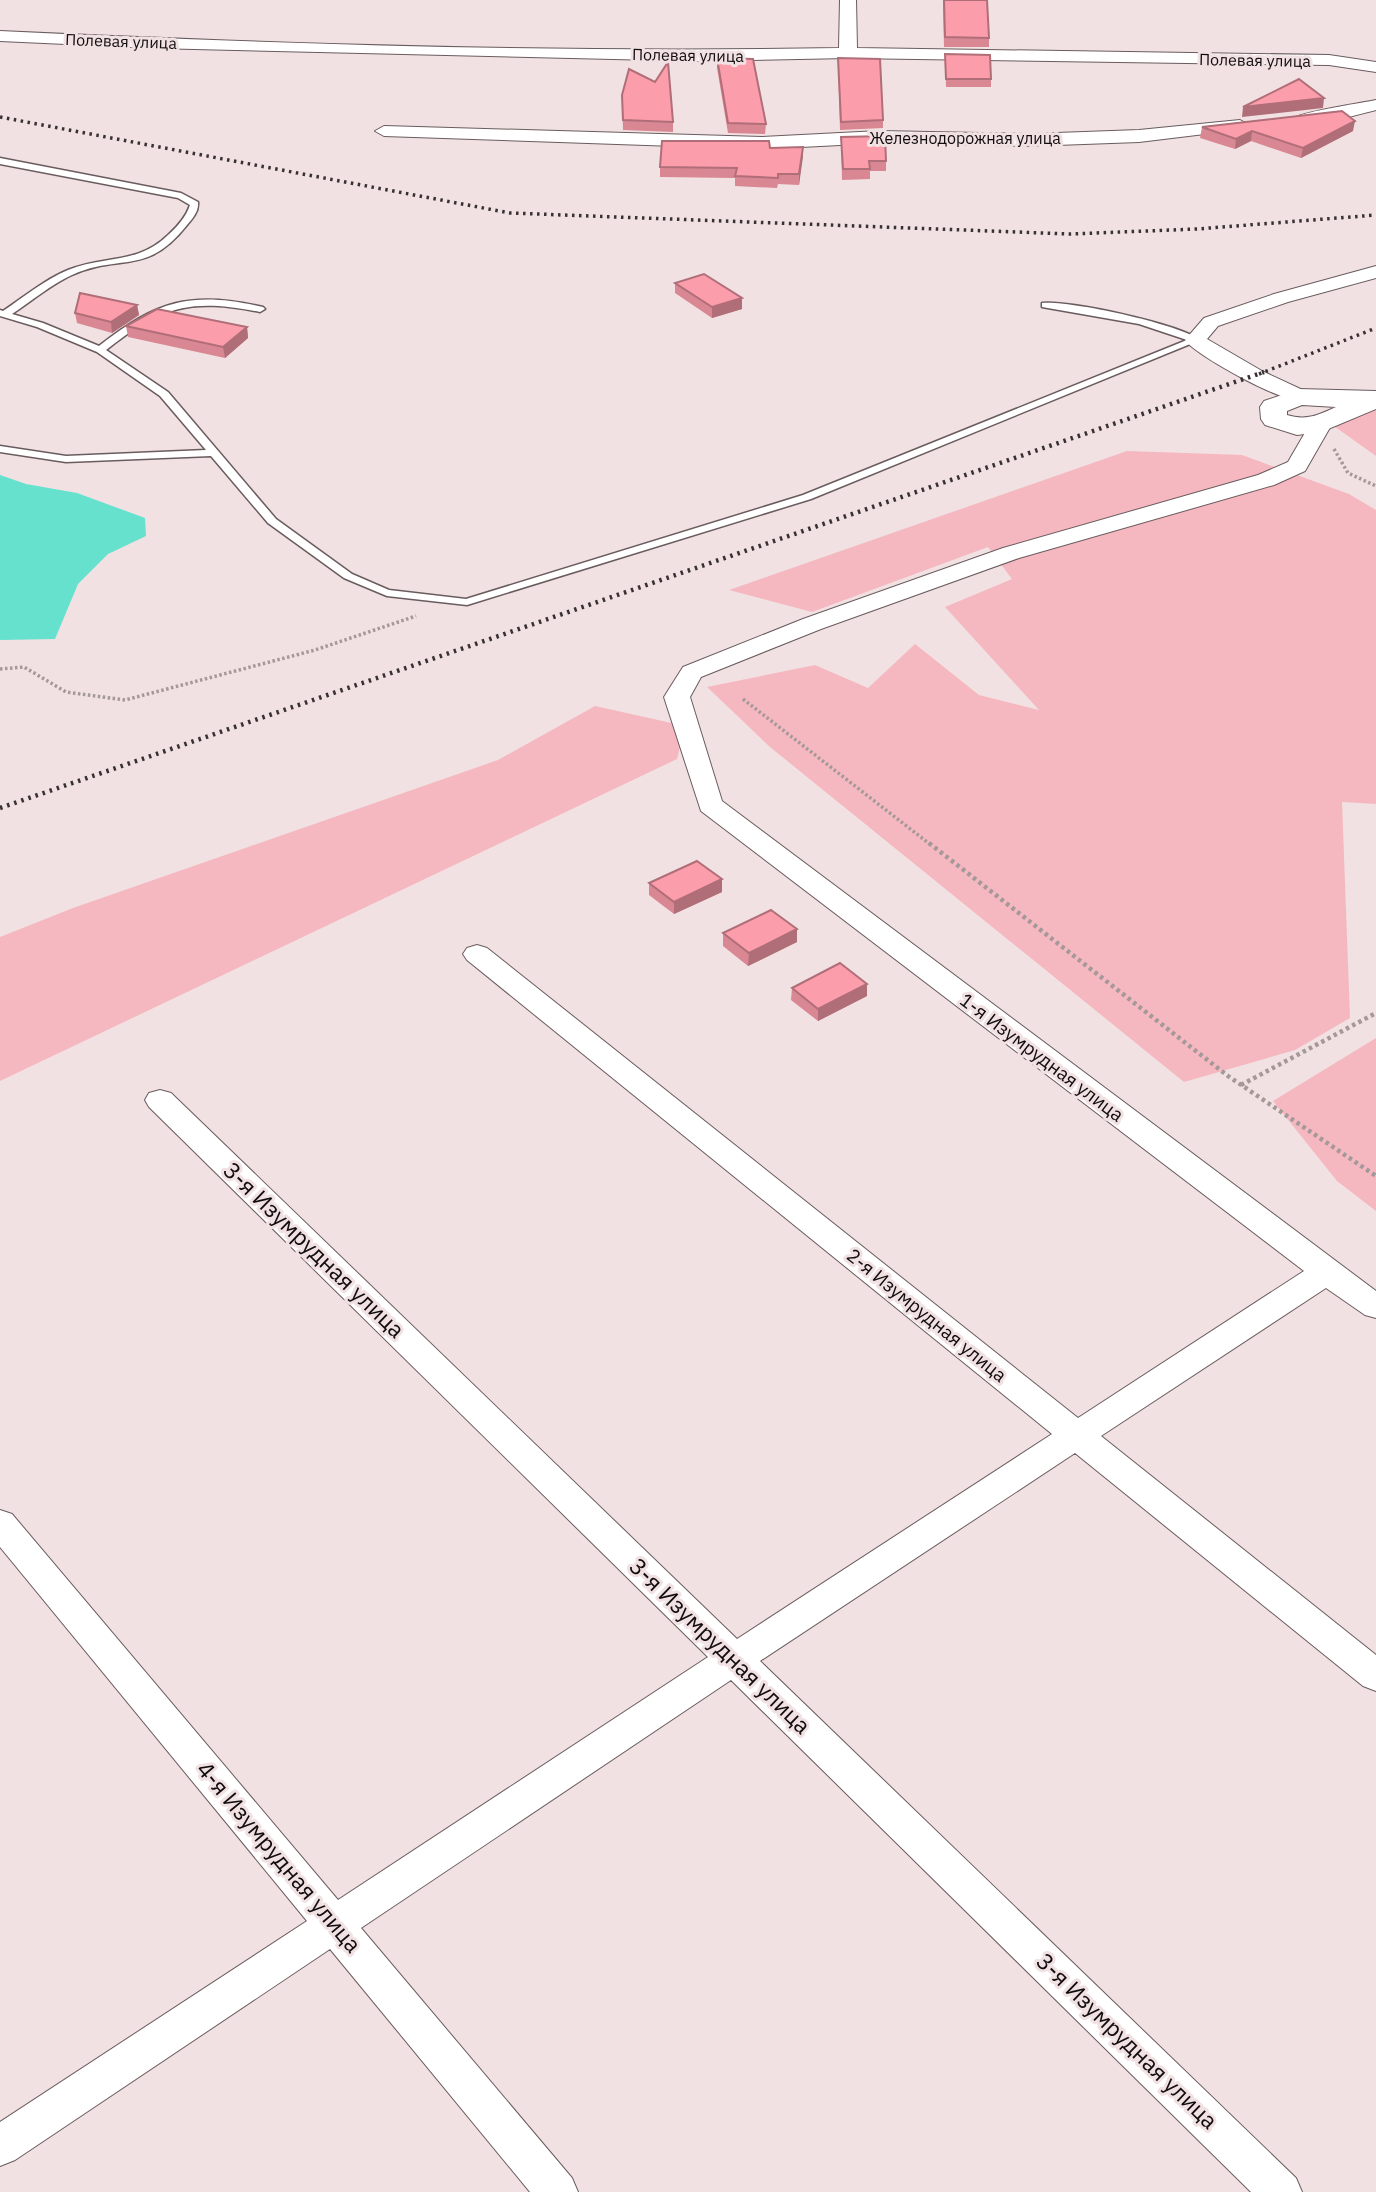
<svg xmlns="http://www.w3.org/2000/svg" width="1376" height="2192" font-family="'IBM Plex Sans',sans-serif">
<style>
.green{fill:#f6b8c0}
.water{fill:#65e1ce}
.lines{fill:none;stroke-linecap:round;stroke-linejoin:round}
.service-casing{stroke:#6a5c5e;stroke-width:3}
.minor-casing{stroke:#6a5c5e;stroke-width:2}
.tertiary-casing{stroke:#6a5c5e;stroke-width:2}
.path-far1{stroke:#a49899;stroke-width:3.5;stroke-dasharray:2.5 2.5;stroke-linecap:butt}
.path{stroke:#a49899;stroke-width:4.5;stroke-dasharray:3.5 3.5;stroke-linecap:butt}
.service{fill:#fff;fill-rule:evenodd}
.minor{fill:#fff;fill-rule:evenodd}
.tertiary{fill:#fff;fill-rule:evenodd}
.rail-far1{stroke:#383132;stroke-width:3.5;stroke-dasharray:2.5 4.5;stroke-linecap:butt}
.rail{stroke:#383132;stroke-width:4.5;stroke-dasharray:2.5 5;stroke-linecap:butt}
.wall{fill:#d98793}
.shaded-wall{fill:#b06e78}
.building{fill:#fc9dab;stroke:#b06e78;stroke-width:2}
.labels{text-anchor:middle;stroke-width:6;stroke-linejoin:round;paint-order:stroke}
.far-street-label{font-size:16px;fill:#110c0d;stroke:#f1e1e2}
.street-label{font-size:19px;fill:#110c0d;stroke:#f1e1e2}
.near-street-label{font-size:23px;fill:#110c0d;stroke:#f1e1e2}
</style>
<rect width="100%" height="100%" fill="#f1e1e2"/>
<path class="green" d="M1376,408V456L1331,424Z
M1127,451L1242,455L1349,494L1376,510V804L1342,802L1350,1018L1295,1050L1184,1082L770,747L707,687L815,665L868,688L915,644L979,695L1039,710L945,607L1012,579L988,547L812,612L729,590Z
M595,706L685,726L677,759L0,1081V937L73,908L498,760Z
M1376,1038V1211L1337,1181L1273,1101Z"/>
<path class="water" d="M0,475L26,484L77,493L145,518L146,536L108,554L78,584L55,639L0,640Z"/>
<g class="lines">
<defs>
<path id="service" d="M0,158L181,193L198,202C199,211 193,218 187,225C146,277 120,253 72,275C50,285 32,301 12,314L43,323L99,346C156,301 191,290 263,307L265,309L260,312C190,298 162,306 106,350L168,392L276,519L352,574L389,590L466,599L803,495L1187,340L1139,324L1042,307V303C1069,300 1179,324 1200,340L811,499L467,605L387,596L344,578L268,523L211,456L66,462L0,452V446L66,456L206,450L160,396L97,352L37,327L0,316V310L3,311C24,297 44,280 68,270C104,255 137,265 168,235C177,227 186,217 190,205L178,198L0,164Z"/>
<path id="minor" d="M840,0H856L857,48L1329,55L1376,62V72L1329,65L848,58L697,61L153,48L0,41V31C279,44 560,53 839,48Z
M1376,100V110C1359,114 1306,131 1295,118C1300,112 1362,103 1376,100Z
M1240,120L1249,125L1246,129L1139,142L1029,146L879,143L762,149L384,136L375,131L384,126L762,137L879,131L1029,134L1139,130Z
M1376,266V278L1288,302L1218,326L1207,339L1262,371L1307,392L1310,397L1307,402C1288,406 1196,356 1185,340L1204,318L1274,294Z
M1321,417L1329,419L1332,424L1305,471L1274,485L1019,558L821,629L701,677L690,697L722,801L1376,1291V1318L1365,1315L1326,1288L1101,1436L1376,1655V1691L1363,1686L1075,1453L760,1661L1296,2178L1302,2192H1251L731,1680L361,1928L572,2178L578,2192H530L330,1949L15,2160L0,2166V2122L307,1921L0,1547V1510L12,1514L338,1900L708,1657L149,1107L145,1100L149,1093L160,1090L171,1093L737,1639L1052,1434L467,960L463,954L467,948L477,945L487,948L1078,1418L1304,1271L701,811L664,697L683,667L803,619L1003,548L1258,475L1288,462L1313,419Z"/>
<path id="tertiary" d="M1299,389L1376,391V409L1321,432L1297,435L1265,425L1261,419L1260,407L1264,401ZM1302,405L1336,407C1319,415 1306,421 1287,415V411Z"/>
</defs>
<use href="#service" class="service-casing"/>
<use href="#minor" class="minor-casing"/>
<use href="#tertiary" class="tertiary-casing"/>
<path class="path-far1" d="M1334,449L1348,473L1376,486
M0,669L24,667L66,692L125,700L315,650L416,616
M743,699L931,845"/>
<path class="path" d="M929,843L1228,1076L1376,1176
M1241,1085L1376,1013"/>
<use href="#service" class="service"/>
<use href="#minor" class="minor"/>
<use href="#tertiary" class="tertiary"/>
<path class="rail-far1" d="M0,117L510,213L1070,234L1197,229L1376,215
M1259,374L1376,328"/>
<path class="rail" d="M0,808L1264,372"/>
</g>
<path class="wall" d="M943,0H987L989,38V47H944Z
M945,54L991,79V87H946Z
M717,58L766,124L765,134L728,133L717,68Z
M838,58L883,120V128L840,130Z
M655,82L673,122V132L623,130L622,95Z
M1202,127L1353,131L1301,158L1251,141L1235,149L1200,138Z
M841,137L886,161V171H870V179L842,180Z
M803,147L799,185L778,184L777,188L735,186V178L660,177V167L770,148Z
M675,283L742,309L712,318L675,293Z
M137,305L139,315L112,333L77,323L75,313Z
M126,326L247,327L248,338L225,358L128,337Z
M649,883L722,892L674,914L649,895Z
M797,929V942L748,966L723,946V933Z
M867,984V996L818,1021L791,1000L792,988Z"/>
<path class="shaded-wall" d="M1324,98L1323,108L1242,117L1243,107Z
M1355,121L1353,131L1301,158L1303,148Z
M1252,131L1251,141L1235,149L1236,139Z
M803,147V157L799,185V174Z
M742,298V309L712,318V307Z
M137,305L139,315L112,333L111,322Z
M247,327L248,338L225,358L223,347Z
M722,879V892L674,914V902Z
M797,929V942L748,966L749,953Z
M867,984V996L818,1021V1009Z"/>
<path class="building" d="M944,0H987L989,38L945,37Z
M945,54L990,55L991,79H946Z
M717,58L753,59L766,124L728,123Z
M838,58L880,59L883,120L841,122Z
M668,62L673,122L623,120L622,95L629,69L655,82Z
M1299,79L1324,98L1243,107Z
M1342,111L1355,121L1303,148L1252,131L1236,139L1202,127Z
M885,136L886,161H869L870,169H843L841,137Z
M662,141H769L770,148L803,147L799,174H778V178L735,176L737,168L660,167Z
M704,274L742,298L712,307L675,283Z
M80,293L137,305L111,322L75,313Z
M157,309L247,327L223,347L126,326Z
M697,861L722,879L674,902L649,883Z
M771,910L797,929L749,953L723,933Z
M840,963L867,984L818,1009L792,988Z"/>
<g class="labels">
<g class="far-street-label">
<text transform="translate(121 41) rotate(2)" y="6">Полевая улица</text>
<text transform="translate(688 55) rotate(1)" y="6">Полевая улица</text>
<text transform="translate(1255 60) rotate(1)" y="6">Полевая улица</text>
<text x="965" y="144">Железнодорожная улица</text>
</g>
<g class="street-label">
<text transform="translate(1042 1057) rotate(37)" y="7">1-я Изумрудная улица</text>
<text transform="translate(927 1315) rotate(39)" y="7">2-я Изумрудная улица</text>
</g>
<g class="near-street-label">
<text transform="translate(314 1250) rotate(44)" y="8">3-я Изумрудная улица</text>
<text transform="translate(720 1646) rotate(44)" y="8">3-я Изумрудная улица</text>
<text transform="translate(279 1857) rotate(50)" y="8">4-я Изумрудная улица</text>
<text transform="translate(1127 2041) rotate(44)" y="8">3-я Изумрудная улица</text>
</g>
</g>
</svg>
